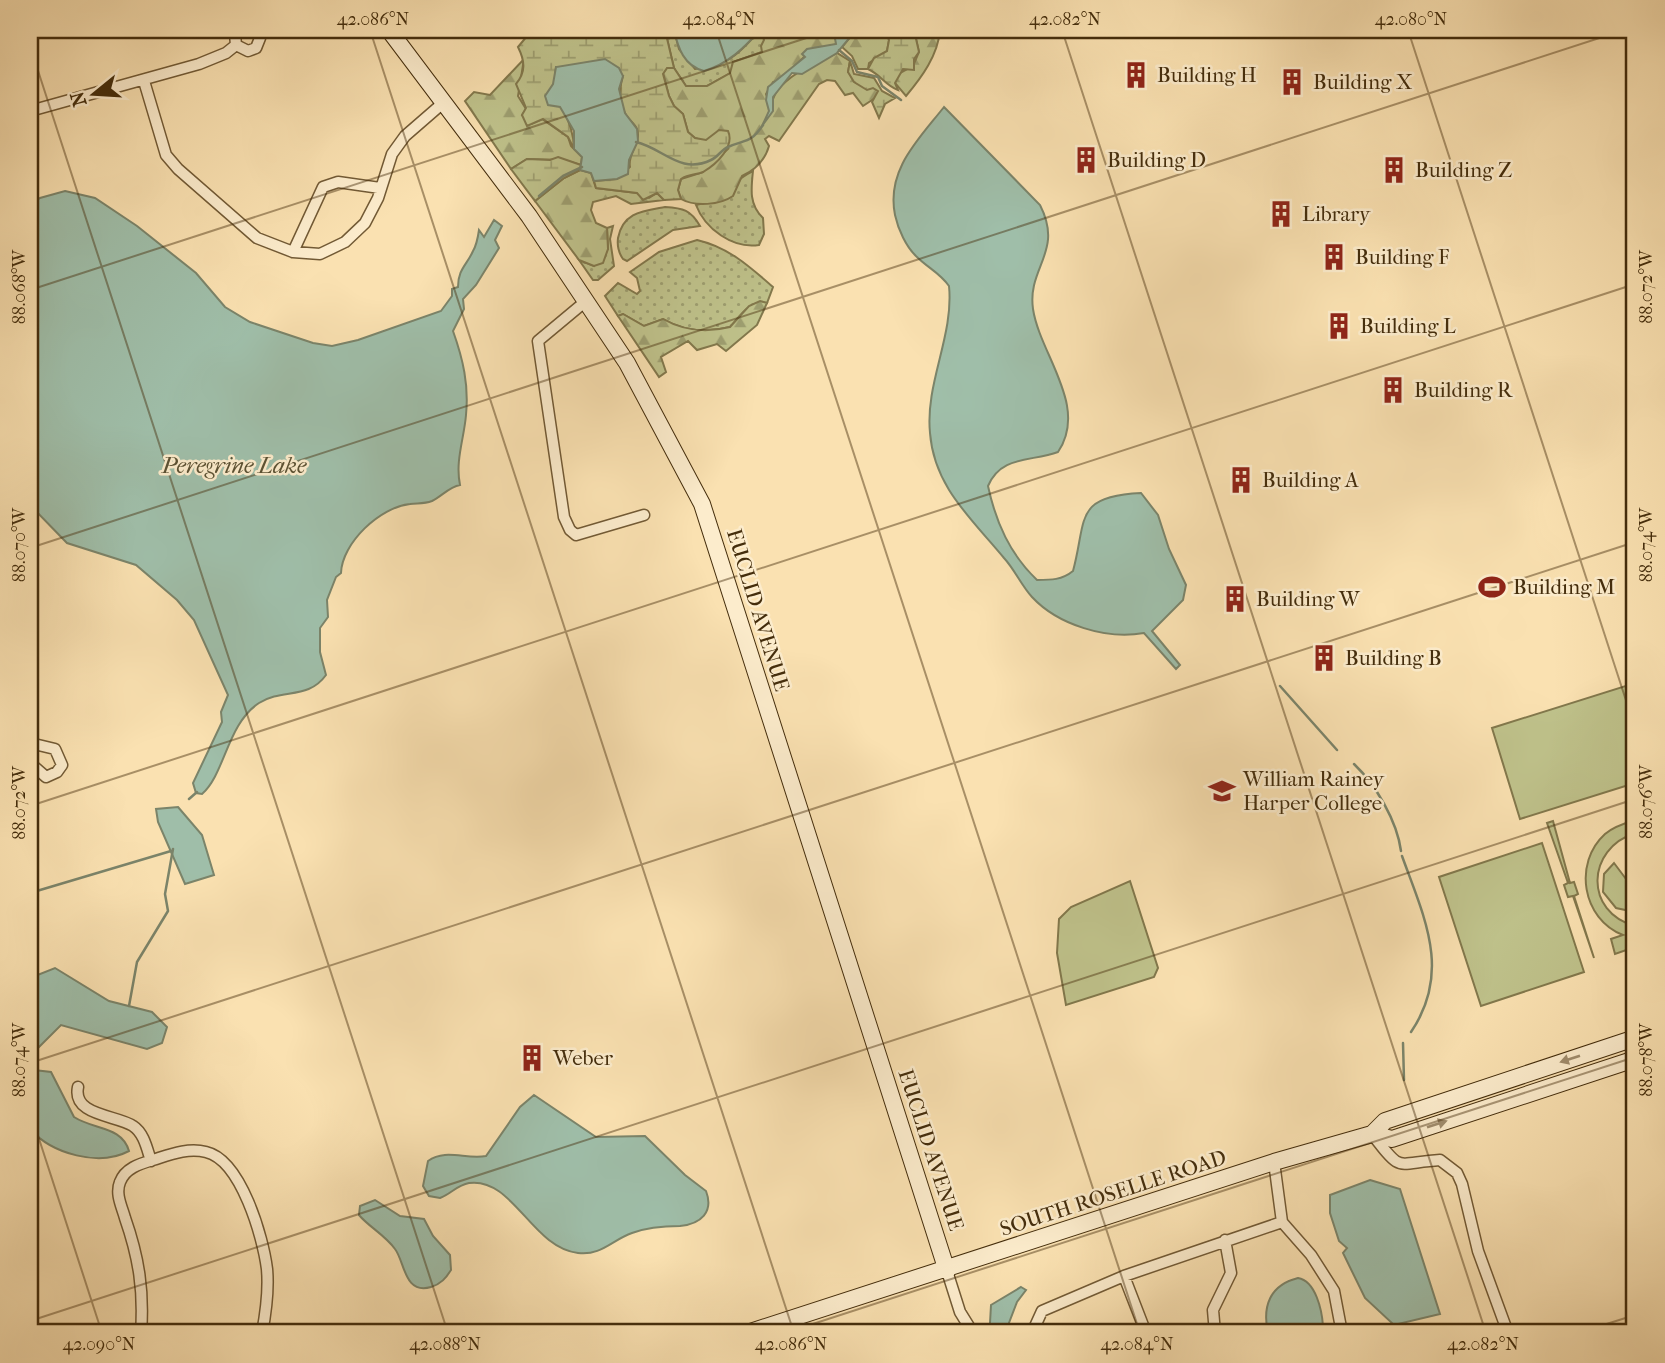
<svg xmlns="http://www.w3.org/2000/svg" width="1665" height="1363" font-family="'IM FELL French Canon',serif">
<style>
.grass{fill:url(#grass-dots);stroke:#82784c;stroke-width:2}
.forest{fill:url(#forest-firs);stroke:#82784c;stroke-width:2}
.wetland{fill:url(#wetland-marsh);stroke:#82784c;stroke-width:2}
.green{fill:#bfc28b;stroke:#82784c;stroke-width:2}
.water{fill:#9fbea9;stroke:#7b846a;stroke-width:2}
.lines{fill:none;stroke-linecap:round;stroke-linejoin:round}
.stream{stroke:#7b846a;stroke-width:2.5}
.minor-casing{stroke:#725a35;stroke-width:13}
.secondary-casing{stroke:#442d0c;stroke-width:18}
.minor{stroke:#fceccc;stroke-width:10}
.secondary{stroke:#fceccc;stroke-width:16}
.oneway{fill:#a08c6c}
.ticks{fill:none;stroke:#442d0c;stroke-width:2;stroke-opacity:0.45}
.labels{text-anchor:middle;stroke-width:5;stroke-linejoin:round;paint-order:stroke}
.poi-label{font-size:21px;fill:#442d0c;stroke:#fceccc;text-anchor:start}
.street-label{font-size:21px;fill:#442d0c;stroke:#fceccc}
.water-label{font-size:23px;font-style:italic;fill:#5b5133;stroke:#fceccc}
.neatline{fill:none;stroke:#442d0c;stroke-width:2.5}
.ticks-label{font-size:18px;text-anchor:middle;fill:#442d0c}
</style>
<defs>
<pattern id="grass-dots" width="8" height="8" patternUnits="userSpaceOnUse" patternTransform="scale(1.75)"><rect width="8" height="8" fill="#bfc28b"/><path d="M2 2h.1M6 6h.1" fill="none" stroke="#9d9e70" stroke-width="1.8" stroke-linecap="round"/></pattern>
<pattern id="forest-firs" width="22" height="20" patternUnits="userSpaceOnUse" patternTransform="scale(1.75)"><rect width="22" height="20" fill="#bfc28b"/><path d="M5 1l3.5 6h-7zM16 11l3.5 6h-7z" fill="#9d9e70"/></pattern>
<pattern id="wetland-marsh" width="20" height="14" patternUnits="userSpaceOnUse" patternTransform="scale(1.75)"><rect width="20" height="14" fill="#bfc28b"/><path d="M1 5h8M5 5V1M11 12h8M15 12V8" fill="none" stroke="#9d9e70"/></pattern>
</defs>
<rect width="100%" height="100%" fill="#fae1b1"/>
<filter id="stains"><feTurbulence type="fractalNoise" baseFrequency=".00286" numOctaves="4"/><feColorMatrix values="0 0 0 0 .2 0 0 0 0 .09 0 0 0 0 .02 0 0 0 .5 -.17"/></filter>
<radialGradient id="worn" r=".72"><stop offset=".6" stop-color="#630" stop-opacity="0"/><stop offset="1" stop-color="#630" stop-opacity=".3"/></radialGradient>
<path class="grass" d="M665,30H674L679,49L695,69C727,66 739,54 759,31L765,40L762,52L733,62L731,73L707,86H686L674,68Z
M753,171C751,189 749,205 763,218L764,234L759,245C733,249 705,229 696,205C721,200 730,182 753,171Z
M665,207C683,208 691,210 700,226L673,230L627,261L623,259C618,252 617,246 618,238C623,212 643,211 665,207Z
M613,226L610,239L614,266L598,280H593L579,260L594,266L608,249L607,228Z
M697,240C728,247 749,266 773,287L767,303C750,299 740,316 730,327C706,333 684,331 663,319L644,326L623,314L618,316L605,296L618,283L637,294L640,291L637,278L630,272L659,252Z"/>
<path class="forest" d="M760,30H837L834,33L837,44L805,56L780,80L773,82L766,94L773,111C765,83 816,63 837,53L850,61L848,72L878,91V96L863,106L853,93L845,95L835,81L827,80L819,84L779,141L769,136L765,139L769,146C765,160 755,170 742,176L733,196C720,205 695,207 681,199L678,190L681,179L703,172L728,149L695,138L688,132L683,114L674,106L669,96L663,73L667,68H674L686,86H707L730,73L733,62L762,52L761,46L764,40Z
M856,30H885L889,40L887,51L869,63L868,69H858L852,56L842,47Z
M914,30H940C938,55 922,77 906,96L895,83L898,74L913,66L919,52Z
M524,59L518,96L526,109L522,115L531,124L542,119L568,137L571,146L582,157L581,165L564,160L527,159L511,169L465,101L474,92L490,95Z
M580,170L591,173L596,188L637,193L649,198L657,193L664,200L631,204L616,196L593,202L591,210L596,223L607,228L608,249L603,263L594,266L579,260L535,201L564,178Z
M760,301L767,303L757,325L726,351L717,344L697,350L688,341L661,357L666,372L659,377L618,316L623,314L644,326L663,319C684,331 706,333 730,327L749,306Z"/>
<path class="wetland" d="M532,30H665L674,68H667L663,74L669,96L674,106L683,114L688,132L695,138L706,140L719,130L728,131C735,146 717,164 703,172C696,175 689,174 681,179L678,190L681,199L664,200L657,193L643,200L637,193L596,188L594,181L617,179L630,167C627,153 642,143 637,129C635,124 629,120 626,115C619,103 619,88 623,76L556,67C551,101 574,117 574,149L568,137L543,119L527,126L522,115L526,108L516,84C526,72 525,61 518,47Z
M885,30H914L919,52L914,59V70L903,69L895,83L898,90C885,85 881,75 868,69L874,58L887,51L889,40Z
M850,61L854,74L874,78L882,91L895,98L885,104L879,118L872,102L878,91L873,88L867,90L854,82L848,72Z
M558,157L581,165L580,170L564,178L535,201L511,169L527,159L550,160Z"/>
<path class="green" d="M1635,683V783L1520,819L1492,728Z
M1635,820V833C1586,849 1584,912 1635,926V947L1615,954L1611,939L1623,935C1582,919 1573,863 1605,834C1613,827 1625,823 1635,820Z
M1553,821L1570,883L1574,882L1578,894L1574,896L1594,958L1573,896L1568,897L1564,885L1568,883L1547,823Z
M1542,843L1584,972L1481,1006L1439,877Z
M1614,863L1626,879L1631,878L1635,888L1630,890V911L1616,908L1603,892L1604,874Z
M1130,881L1158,968L1154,977L1066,1005L1057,953L1059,919L1071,907Z"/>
<path class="water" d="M674,30H760C744,48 728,64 704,71C684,66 678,48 674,30Z
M837,30H856L837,53L802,74L792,73L773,97V111L762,126L769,111L766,100L768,87L805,57L802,54L807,49L836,44L834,33Z
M605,59L619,68L623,76L619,89L625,113L637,129L638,141L629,160L628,174L617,179L594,181L591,173L580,170L582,157L574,149V131L560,107L548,105L545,96L553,84L556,67Z
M944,107L1040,205C1064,252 1027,267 1033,309C1040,355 1089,406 1058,452C1031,462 1001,455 988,486C996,523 1010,554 1037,580C1051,580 1062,580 1073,571C1087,520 1073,496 1141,493L1158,515L1169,549L1186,585L1183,600L1152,631L1180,665L1176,669L1144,633C1107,640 1058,625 1032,597C1021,585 1015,570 1004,558C972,519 934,487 930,433C925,383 954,336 949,286C940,273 928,268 917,257C906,247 898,229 895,215C886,170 918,140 944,107Z
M65,191L95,198L137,226L196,273L225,307L250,322L313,343L332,346L358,340L441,311L452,296V289L458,287C458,269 467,265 473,251C476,246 478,237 479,230L484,237L494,220L502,226L495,240L499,248L476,285L463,299L464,309L453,331C463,359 469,385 466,415C464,439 455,461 460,485C449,487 442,496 432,501C424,504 418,503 410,504C380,507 342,543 341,573L336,577L327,600L328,617L320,628V652L326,675C308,700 283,688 259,703C227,724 225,774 202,794L196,793L193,783L222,722L221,712L228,695L194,620L177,600L136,565L67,543L30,505V205L40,198Z
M178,807L202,835L214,875L185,884L158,822L156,809Z
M55,968L109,1001L152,1012L167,1027L162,1043L147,1049L61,1025L37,1049L30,1041V978Z
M34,1070L51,1072L74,1117C94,1130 122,1126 129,1151C99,1167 52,1154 30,1129V1073Z
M534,1095L596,1137L645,1136L685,1175L706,1191C714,1212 701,1224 680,1226C664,1226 648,1227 632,1233C612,1240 601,1256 578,1253C532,1248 513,1177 469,1183C457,1185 451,1194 440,1198L429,1196L423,1186L428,1161C446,1148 466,1160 486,1156L520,1107Z
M1370,1180L1400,1189L1440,1314L1394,1325L1365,1298L1343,1253L1347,1248L1339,1241L1330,1213V1195Z
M375,1200L400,1216L424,1219L433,1236L450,1255L451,1270C446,1278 441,1284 431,1287C404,1295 405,1262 395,1249C385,1235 369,1227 359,1215L360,1206Z
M1298,1278C1316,1281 1322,1311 1323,1326L1316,1333H1268C1262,1306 1270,1285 1298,1278Z
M1021,1287L1026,1290L1017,1302L1007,1328L997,1332L990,1323L991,1305Z"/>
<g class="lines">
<path class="stream" d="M839,50L852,61L857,72L878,77L882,86L901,100
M636,142C663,148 680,175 711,160C718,157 721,150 728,147C746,139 750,144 763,125
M539,196L563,176L582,167
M1280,686L1337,750
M1354,764C1376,785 1397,821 1401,851
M189,799L197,792
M1402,856C1424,917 1452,972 1411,1032
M30,893L171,851
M129,1006L137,962L168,911L165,894L173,849
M1403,1043L1404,1080"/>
<defs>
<path id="minor" d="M236,45L248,51L256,48L260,38L255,30
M236,45L235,34L241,30
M144,81L166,155L178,169L257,238L293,252
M30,111L199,64L226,53L236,45
M380,188L338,182L323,187L293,252L320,254L345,242L365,223L378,198L392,154L405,136L443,103
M586,301L538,341L564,517L570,530L576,535L644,515
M30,743L55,749L62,765L57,772L46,777L30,763
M78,1087C72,1116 117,1115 133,1126C144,1133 147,1149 151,1161
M1372,1134C1403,1174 1394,1163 1440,1160L1457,1173L1462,1184L1478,1251L1508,1333
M1274,1162L1282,1222L1311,1255L1334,1291L1342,1333
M947,1271L960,1312L973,1333
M1124,1276L1146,1333
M141,1333C144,1291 139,1258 125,1218C122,1207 115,1194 120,1182C126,1166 144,1163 159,1158C174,1153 190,1148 206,1152C241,1160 263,1237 267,1269C269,1291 266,1312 262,1333
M1032,1333L1042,1311L1124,1276L1282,1222
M1215,1333L1213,1310L1231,1273L1225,1240"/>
<path id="secondary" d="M389,30L529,216L627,363L702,504L947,1271
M1372,1134L1392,1139L1635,1059
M747,1333L1274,1162L1372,1134L1385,1121L1635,1038"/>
</defs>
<use href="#minor" class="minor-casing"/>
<use href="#secondary" class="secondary-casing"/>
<use href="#minor" class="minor"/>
<use href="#secondary" class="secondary"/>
</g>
<defs><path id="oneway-solid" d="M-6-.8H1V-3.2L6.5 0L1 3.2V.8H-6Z" transform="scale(1.75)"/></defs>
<g class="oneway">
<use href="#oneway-solid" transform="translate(1570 1059) rotate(162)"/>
<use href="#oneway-solid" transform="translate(1437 1124) rotate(-18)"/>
</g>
<path class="ticks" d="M370,30L794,1333M716,30L1140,1333M1062,30L1486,1333M1408,30L1635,728M30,32L38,30M30,46L448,1333M30,290L831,30M30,548L1624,30M30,806L1635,284M30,1063L1635,542M30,1111L102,1333M30,1321L1635,799M785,1333L1635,1057M1578,1333L1635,1315"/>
<defs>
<symbol id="building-bare" viewBox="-9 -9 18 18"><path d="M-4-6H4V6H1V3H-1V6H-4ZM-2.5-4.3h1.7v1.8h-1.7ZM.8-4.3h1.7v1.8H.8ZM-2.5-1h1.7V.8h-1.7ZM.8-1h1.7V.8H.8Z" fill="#8f2418" stroke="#fceccc" stroke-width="2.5" paint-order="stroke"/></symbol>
<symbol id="stadium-bare" viewBox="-9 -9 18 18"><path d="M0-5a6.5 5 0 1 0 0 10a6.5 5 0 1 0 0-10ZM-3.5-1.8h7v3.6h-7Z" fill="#8f2418" stroke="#fceccc" stroke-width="2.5" paint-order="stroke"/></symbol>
<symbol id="university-bare" viewBox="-9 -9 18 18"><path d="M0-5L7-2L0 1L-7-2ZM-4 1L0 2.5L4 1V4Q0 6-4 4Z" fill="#8f2418" stroke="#fceccc" stroke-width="2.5" paint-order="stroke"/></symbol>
</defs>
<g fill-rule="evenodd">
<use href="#building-bare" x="1117" y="56" width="38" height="38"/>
<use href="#building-bare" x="1273" y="63" width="38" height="38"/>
<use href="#building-bare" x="1067" y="141" width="38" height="38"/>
<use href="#building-bare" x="1375" y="151" width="38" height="38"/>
<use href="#building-bare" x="1262" y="195" width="38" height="38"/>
<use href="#building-bare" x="1315" y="238" width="38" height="38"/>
<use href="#building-bare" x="1320" y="307" width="38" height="38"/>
<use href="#building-bare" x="1374" y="371" width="38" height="38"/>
<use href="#building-bare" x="1222" y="461" width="38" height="38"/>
<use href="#stadium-bare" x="1473" y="568" width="38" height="38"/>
<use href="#building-bare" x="1216" y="580" width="38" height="38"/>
<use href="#building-bare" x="1305" y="639" width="38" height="38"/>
<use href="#university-bare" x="1203" y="772" width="38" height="38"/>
<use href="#building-bare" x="513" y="1039" width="38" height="38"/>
</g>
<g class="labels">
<g class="poi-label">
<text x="1157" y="82">Building H</text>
<text x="1313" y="89">Building X</text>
<text x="1107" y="167">Building D</text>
<text x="1415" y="177">Building Z</text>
<text x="1302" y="221">Library</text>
<text x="1355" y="264">Building F</text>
<text x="1360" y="333">Building L</text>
<text x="1414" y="397">Building R</text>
<text x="1262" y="487">Building A</text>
<text x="1513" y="594">Building M</text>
<text x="1256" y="606">Building W</text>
<text x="1345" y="665">Building B</text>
<text x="1243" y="786">William Rainey<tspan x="1243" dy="24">Harper College</tspan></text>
<text x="553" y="1065">Weber</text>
</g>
<g class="street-label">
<text transform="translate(758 610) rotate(73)" y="7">EUCLID AVENUE</text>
<text transform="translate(931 1150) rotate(72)" y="7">EUCLID AVENUE</text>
<text transform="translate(1113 1193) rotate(-18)" y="7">SOUTH ROSELLE ROAD</text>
</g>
<g class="water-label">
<text x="234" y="473">Peregrine Lake</text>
</g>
</g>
<rect width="1665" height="1363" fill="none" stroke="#fae1b1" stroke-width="77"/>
<g transform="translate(94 94) rotate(252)" stroke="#fceccc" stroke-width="5" paint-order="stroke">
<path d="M0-5L12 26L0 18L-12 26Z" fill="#442d0c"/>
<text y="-10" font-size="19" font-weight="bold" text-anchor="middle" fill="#442d0c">N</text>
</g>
<rect x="38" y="38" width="1588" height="1286" class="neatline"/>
<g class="ticks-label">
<text x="373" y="25">42.086°N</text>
<text x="719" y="25">42.084°N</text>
<text x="1065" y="25">42.082°N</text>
<text x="1411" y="25">42.080°N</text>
<text transform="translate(1646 287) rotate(-90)" y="6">88.072°W</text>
<text transform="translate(19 287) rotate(-90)" y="6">88.068°W</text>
<text transform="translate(1646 545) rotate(-90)" y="6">88.074°W</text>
<text transform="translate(19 545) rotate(-90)" y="6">88.070°W</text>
<text transform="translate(1646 802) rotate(-90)" y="6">88.076°W</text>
<text transform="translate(19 803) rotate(-90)" y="6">88.072°W</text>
<text transform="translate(1646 1060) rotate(-90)" y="6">88.078°W</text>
<text transform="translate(19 1060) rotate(-90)" y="6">88.074°W</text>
<text x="99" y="1350">42.090°N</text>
<text x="445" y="1350">42.088°N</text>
<text x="791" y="1350">42.086°N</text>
<text x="1137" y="1350">42.084°N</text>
<text x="1483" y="1350">42.082°N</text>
</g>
<rect width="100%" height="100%" filter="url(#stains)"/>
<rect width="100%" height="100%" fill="url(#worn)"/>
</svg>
